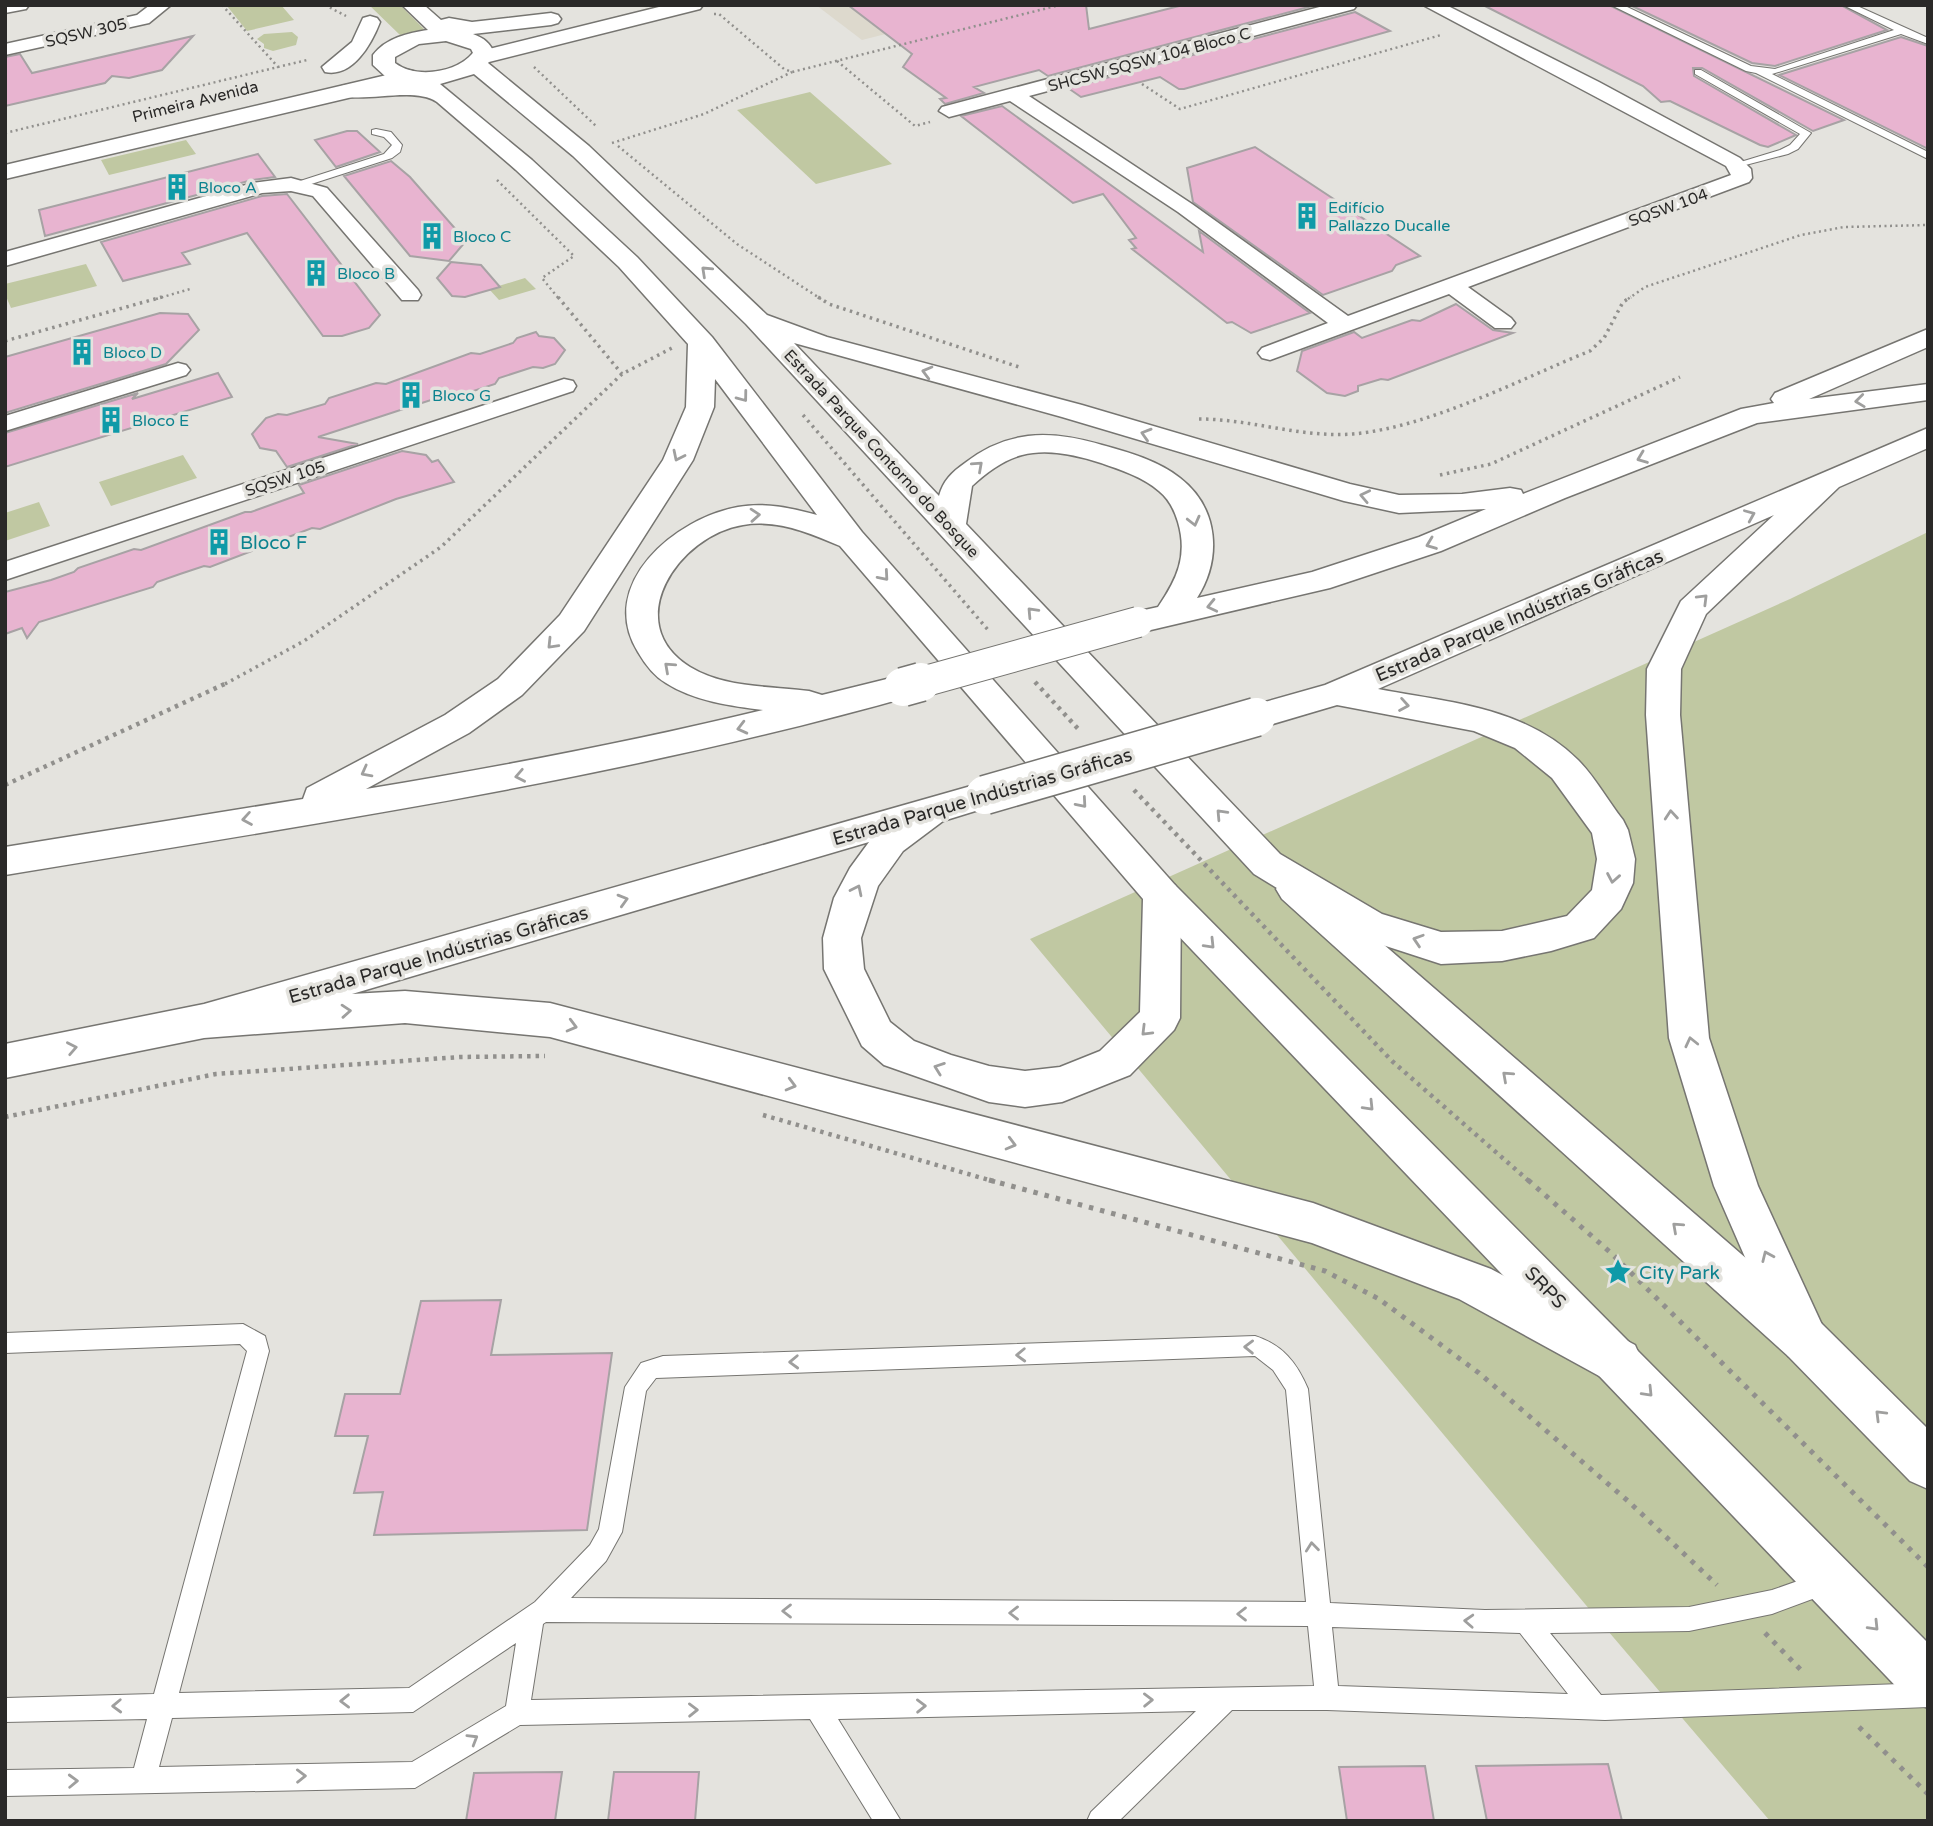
<svg xmlns="http://www.w3.org/2000/svg" width="1933" height="1826" font-family="'Varela Round',sans-serif">
<style>
.built{fill:#ddd9cd}
.green{fill:#c0c8a2}
.building{fill:#e8b4d0;stroke:#a7a2a4;stroke-width:2}
.lines{fill:none;stroke-linecap:round;stroke-linejoin:round}
.lane-casing{stroke:#767571;stroke-width:2}
.street-casing{stroke:#767571;stroke-width:3}
.secondary-casing{stroke:#767571;stroke-width:3}
.primary-casing{stroke:#767571;stroke-width:3}
.path-far3{stroke:#91908d;stroke-width:2.5;stroke-dasharray:2 3.5;stroke-linecap:butt}
.path-far2{stroke:#91908d;stroke-width:3.5;stroke-dasharray:2.5 4.5;stroke-linecap:butt}
.path-far1{stroke:#91908d;stroke-width:4.5;stroke-dasharray:3.5 5;stroke-linecap:butt}
.path{stroke:#91908d;stroke-width:5;stroke-dasharray:4.5 7;stroke-linecap:butt}
.lane{fill:#fff;fill-rule:evenodd}
.street{fill:#fff;fill-rule:evenodd}
.secondary{fill:#fff;fill-rule:evenodd}
.primary{fill:#fff;fill-rule:evenodd}
.primary-bridge-far1-casing{stroke:#767571;stroke-width:32;stroke-linecap:butt}
.primary-bridge-casing{stroke:#767571;stroke-width:41;stroke-linecap:butt}
.primary-bridge-far1{stroke:#fff;stroke-width:30}
.primary-bridge{stroke:#fff;stroke-width:38}
.oneway{stroke:#9f9f9e}
.labels{text-anchor:middle;stroke-width:7;stroke-linejoin:round;paint-order:stroke}
.far-street-label{font-size:16px;fill:#2a2928;stroke:#e4e3de}
.far-culture-label{font-size:16px;fill:#0d838f;stroke:#e4e3de;text-anchor:start}
.culture-label{font-size:19px;fill:#0d838f;stroke:#e4e3de;text-anchor:start}
.street-label{font-size:19px;fill:#2a2928;stroke:#e4e3de}
</style>
<rect width="100%" height="100%" fill="#e4e3de"/>
<path class="built" d="M816,5H1000L862,40Z"/>
<path class="green" d="M281,5L294,20L247,31L227,6Z
M369,5H400L425,30L400,35Z
M292,32L298,37L296,45L273,51L264,48V44L257,39L264,34Z
M810,92L892,164L816,184L737,110Z
M186,140L196,154L109,175L101,160Z
M86,264L97,286L11,308L5,294V284Z
M525,278L536,289L499,300L489,289Z
M183,455L197,478L111,506L99,482Z
M39,502L50,526L5,541V513Z
M1928,532V1821H1770L1585,1604L1030,939L1790,599Z"/>
<path class="building" d="M848,5H1086L1089,29L1183,5H1316L1048,76L1039,70L974,87L984,93L945,104L940,99L946,98L903,67L912,54Z
M1483,5H1609L1844,120L1813,131L1702,68H1693L1694,76L1796,135L1768,147L1760,145L1670,101L1661,102L1643,86Z
M1630,5H1841L1887,30L1775,66L1752,63Z
M1355,12L1390,31L1184,89H1179L1160,77L1081,97L1068,88Z
M193,36L162,70L129,78L112,76L105,83L5,106V57L20,54L32,73Z
M1901,37L1928,46V149L1779,75Z
M1002,106L1203,252L1199,231L1310,313L1251,333L1232,322L1227,323L1132,249L1136,248L1129,240L1136,238L1103,194L1073,203L961,116Z
M347,131H357L380,152L336,167L315,140Z
M1255,147L1420,256L1396,265L1392,271L1323,295L1193,202L1187,168Z
M258,154L275,177L252,180L45,236L39,210Z
M391,161L410,177L466,241L449,261L410,256L344,176Z
M287,194L380,315L369,328L342,336H323L247,233L182,253L190,264L123,281L101,242L262,196Z
M451,262L481,265L500,287L465,297L452,296L437,278Z
M1456,304L1493,330L1513,333L1388,380L1381,379L1358,386V391L1345,396L1327,393L1297,371L1302,351L1354,332L1362,338L1412,320L1420,321Z
M160,313L188,314L199,330L166,364L5,413V357Z
M536,332L539,336L554,338L565,350L555,364L543,368L533,367L499,378L495,384L449,399L440,397L318,437L358,444L287,467L276,451L260,448L252,434L266,418L278,414L287,415L325,404L329,398L376,383L386,384L471,353L480,354L513,343L517,338Z
M218,373L232,397L5,467V433L138,393L132,399Z
M402,451L426,455L432,462L438,460L454,482L396,499L320,529L312,528L210,567L204,566L180,574L157,582L153,587L39,622L27,638L22,628L5,634V592L51,580L74,572L78,568L134,549L141,550L245,512H251L304,493L299,485Z
M501,1300L491,1355L612,1353L587,1530L374,1535L383,1492L354,1493L368,1436H335L345,1394H400L421,1301Z
M1608,1764L1622,1821H1487L1476,1766Z
M1425,1766L1434,1821H1347L1339,1767Z
M562,1772L555,1821H466L474,1773Z
M614,1772H699L695,1821H608Z"/>
<g class="lines">
<defs>
<path id="lane" d="M1611,5H1623L1751,66L1775,69L1894,30L1843,5H1855L1928,38V44L1901,34L1772,74L1928,152V159L1756,73L1746,71Z
M1695,70H1701L1811,133L1798,149L1788,154L1734,168V164L1780,150L1790,145L1800,134L1695,74Z
M376,129L391,132L402,145L400,152L392,158L302,187H294V183L384,154L392,145L384,137L372,134V130Z
M243,1324L265,1336L269,1351L179,1693L409,1688L535,1602L590,1545L599,1529L625,1387L641,1363L663,1356L1255,1336C1283,1345 1297,1363 1308,1389L1330,1603L1485,1610L1689,1607L1772,1590L1826,1571L1834,1575L1838,1583L1834,1591L1772,1614L1689,1631L1550,1633L1601,1695L1928,1683V1707L1605,1720L1327,1710H1232L1119,1821H1087L1091,1812L1196,1711L838,1719L901,1821H873L810,1719L520,1725L415,1788L5,1796V1770L134,1768L147,1719L5,1722V1698L154,1694L247,1351L240,1344L5,1353V1333ZM1255,1356L1273,1370L1286,1390L1306,1602L571,1598L606,1561L622,1532L646,1391L656,1378ZM546,1622L1308,1626L1314,1686L531,1700L543,1624ZM1332,1627L1520,1633L1568,1694L1338,1686ZM516,1643L506,1706L412,1762L159,1767L172,1718L413,1712Z"/>
<path id="street" d="M5,5H29L26,9L5,13Z
M150,5H171L149,23L5,55V44L137,15Z
M1327,5H1357L1354,9L1029,96L1192,204L1348,316L1731,175L1726,166L1423,5H1446L1599,82L1740,158L1751,169L1752,178L1749,182L1468,287L1511,318L1515,323L1511,328H1495L1449,294L1270,360L1262,358L1258,353L1262,348L1328,323L1178,212L1010,101L949,117L939,111L942,107Z
M291,178L327,188L418,290L421,295L418,300H402L313,196L291,191L262,193L5,266V252L253,183Z
M178,363L186,365L190,370L186,375L5,431V416Z
M564,379L573,381L576,386L573,391L5,580V562Z"/>
<path id="secondary" d="M667,5H703L700,9L481,64L473,63L470,58L473,53Z
M408,70L416,72L419,77L416,82L5,179V165Z
M1295,874L1308,879L1822,1324L1928,1429V1489L1910,1481L1788,1356L1282,899L1276,889L1282,879Z
M1162,880L1175,885L1928,1643V1708L1909,1700L1149,905L1143,895L1149,885Z"/>
<path id="primary" d="M402,5H424L441,20L449,18L472,22L551,13L558,15L561,19L558,23L551,25L473,34C485,39 489,42 495,54L488,63L589,146L767,315L827,337L1082,405L1350,484L1399,495L1462,494L1510,488L1521,490L1523,494L1741,409L1774,403L1771,399L1775,393L1928,329V347L1809,399L1928,384V400L1757,423L1565,498L1441,551L1330,588L1138,633L1126,630L1122,622L1126,614L1158,607C1177,579 1188,556 1178,522C1174,509 1169,499 1159,491C1143,477 1121,470 1101,463C1077,455 1047,448 1022,455C1003,460 986,473 972,486L966,524L1280,854L1382,914L1441,932L1502,931L1567,916L1592,890L1597,859L1592,833L1552,778L1515,748L1474,731L1337,705L1256,729L1244,726L1239,717L1244,708L1325,685L1928,428V448L1839,487L1706,614L1681,669L1680,715L1709,1038L1758,1186L1829,1340L1822,1356L1805,1362L1788,1356L1714,1186L1669,1038L1646,715L1647,669L1681,601L1774,515L1378,689C1447,702 1525,707 1578,760C1595,777 1608,801 1623,820L1628,830L1635,859L1633,883L1621,909L1594,938L1551,951L1502,961L1441,964L1355,936L1254,874L746,324L573,156L474,74L440,84L532,160L637,257L712,337L862,532L1175,885L1181,895L1180,1018L1174,1030L1130,1075L1062,1102L1025,1107L989,1102L884,1065L862,1046L824,969L823,938L834,898L850,868L869,842L352,994L405,991L550,1003L1313,1203L1491,1269L1635,1345L1642,1361L1635,1377L1618,1384L1601,1377L1459,1299L1312,1243L550,1037L405,1023L204,1038L5,1078V1044L204,1004L985,782L998,786L1003,795L998,804L943,821L903,851L878,886L861,938L864,969L890,1022L914,1041L951,1055L989,1066L1025,1071L1060,1067L1100,1051L1140,1012L1143,899L840,546C809,533 777,519 743,525C679,535 619,623 690,667C724,688 770,686 809,691L822,695L903,675L915,679L920,687L915,695C617,780 310,824 5,875V847L303,799L307,788L445,715L498,679L560,615L663,460L686,407L688,344L619,267L516,170L437,102C415,87 368,102 342,96L339,91L342,86C363,81 384,82 406,83L386,77L373,65V55C386,38 408,33 428,30ZM446,41L471,49L473,53C456,73 416,79 395,63V57L419,44ZM794,343L1062,417L1344,501L1399,513L1486,509L1419,537L1312,572L1197,598C1222,559 1219,508 1180,478C1159,461 1128,452 1102,445C1078,438 1053,433 1028,436C1004,439 984,448 965,463C952,472 943,481 939,496ZM715,379L817,515C791,508 765,502 738,507C676,518 596,584 638,652C645,664 654,676 666,683C694,701 731,706 763,710C631,742 499,767 366,789L469,733L522,695L584,631L693,460L714,407Z
M370,16L377,18L380,22C372,43 353,78 325,72L322,67L352,42L363,18Z"/>
</defs>
<use href="#lane" class="lane-casing"/>
<use href="#street" class="street-casing"/>
<use href="#secondary" class="secondary-casing"/>
<use href="#primary" class="primary-casing"/>
<path class="path-far3" d="M222,5L279,68
M325,5L346,16
M714,14H719L784,69L792,72L1060,5
M837,61L915,126L930,122
M534,67L596,126
M1142,84L1180,109L1441,35
M5,133L307,60
M612,143L704,114L792,72
M618,146L737,244L821,299
M497,180L574,256L542,278L559,299
M156,299L190,289
M1628,299L1645,287L1801,235L1844,227L1928,225"/>
<path class="path-far2" d="M558,297L622,374
M818,297L829,304L1022,368
M5,341L162,297
M803,415L989,631
M1199,419C1251,419 1301,438 1353,434C1430,427 1518,380 1590,351L1604,338L1623,302L1631,297
M1440,475L1491,464L1680,377
M225,684L304,641L441,547L622,374L672,348"/>
<path class="path-far1" d="M1035,682L1081,732
M5,785L229,682
M1134,790L1392,1061L1530,1182
M763,1115L996,1182
M5,1117L216,1074L460,1057L545,1056"/>
<path class="path" d="M989,1180L1325,1271L1379,1299L1479,1373L1628,1501L1717,1585
M1528,1180L1611,1253L1928,1567
M1765,1633L1803,1672
M1859,1727L1928,1794"/>
<use href="#lane" class="lane"/>
<use href="#street" class="street"/>
<use href="#secondary" class="secondary"/>
<use href="#primary" class="primary"/>
<defs>
<path id="primary-bridge-far1" d="M915,684L1138,622"/>
<path id="primary-bridge" d="M903,687L921,682
M985,795L1256,717"/>
</defs>
<use href="#primary-bridge-far1" class="primary-bridge-far1-casing"/>
<use href="#primary-bridge" class="primary-bridge-casing"/>
<use href="#primary-bridge-far1" class="primary-bridge-far1"/>
<use href="#primary-bridge" class="primary-bridge"/>
</g>
<defs><path id="oneway-chevron" d="M-2-3.5L2.5 0L-2 3.5" fill="none" stroke-width="1.6" stroke-linecap="round" stroke-linejoin="round" transform="scale(1.75)"/></defs>
<g class="oneway">
<use href="#oneway-chevron" transform="translate(706 271) rotate(-137)"/>
<use href="#oneway-chevron" transform="translate(927 372) rotate(-165)"/>
<use href="#oneway-chevron" transform="translate(743 397) rotate(53)"/>
<use href="#oneway-chevron" transform="translate(1860 401) rotate(173)"/>
<use href="#oneway-chevron" transform="translate(1146 434) rotate(-163)"/>
<use href="#oneway-chevron" transform="translate(678 456) rotate(116)"/>
<use href="#oneway-chevron" transform="translate(1642 458) rotate(159)"/>
<use href="#oneway-chevron" transform="translate(978 466) rotate(-42)"/>
<use href="#oneway-chevron" transform="translate(1365 496) rotate(-168)"/>
<use href="#oneway-chevron" transform="translate(755 515) rotate(-4)"/>
<use href="#oneway-chevron" transform="translate(1750 515) rotate(-23)"/>
<use href="#oneway-chevron" transform="translate(1194 521) rotate(76)"/>
<use href="#oneway-chevron" transform="translate(1431 544) rotate(159)"/>
<use href="#oneway-chevron" transform="translate(884 576) rotate(49)"/>
<use href="#oneway-chevron" transform="translate(1703 599) rotate(-45)"/>
<use href="#oneway-chevron" transform="translate(1212 606) rotate(167)"/>
<use href="#oneway-chevron" transform="translate(1032 612) rotate(-133)"/>
<use href="#oneway-chevron" transform="translate(552 644) rotate(134)"/>
<use href="#oneway-chevron" transform="translate(669 667) rotate(-138)"/>
<use href="#oneway-chevron" transform="translate(1404 705) rotate(10)"/>
<use href="#oneway-chevron" transform="translate(742 728) rotate(166)"/>
<use href="#oneway-chevron" transform="translate(366 772) rotate(152)"/>
<use href="#oneway-chevron" transform="translate(520 776) rotate(169)"/>
<use href="#oneway-chevron" transform="translate(1082 803) rotate(49)"/>
<use href="#oneway-chevron" transform="translate(1221 814) rotate(-133)"/>
<use href="#oneway-chevron" transform="translate(1671 815) rotate(-95)"/>
<use href="#oneway-chevron" transform="translate(247 819) rotate(170)"/>
<use href="#oneway-chevron" transform="translate(1613 878) rotate(100)"/>
<use href="#oneway-chevron" transform="translate(857 890) rotate(-64)"/>
<use href="#oneway-chevron" transform="translate(623 900) rotate(-16)"/>
<use href="#oneway-chevron" transform="translate(1418 940) rotate(-162)"/>
<use href="#oneway-chevron" transform="translate(1210 944) rotate(46)"/>
<use href="#oneway-chevron" transform="translate(346 1011) rotate(-4)"/>
<use href="#oneway-chevron" transform="translate(572 1026) rotate(15)"/>
<use href="#oneway-chevron" transform="translate(1146 1031) rotate(135)"/>
<use href="#oneway-chevron" transform="translate(1691 1042) rotate(-103)"/>
<use href="#oneway-chevron" transform="translate(72 1048) rotate(-11)"/>
<use href="#oneway-chevron" transform="translate(939 1068) rotate(-160)"/>
<use href="#oneway-chevron" transform="translate(1507 1076) rotate(-138)"/>
<use href="#oneway-chevron" transform="translate(791 1085) rotate(15)"/>
<use href="#oneway-chevron" transform="translate(1369 1106) rotate(46)"/>
<use href="#oneway-chevron" transform="translate(1011 1144) rotate(15)"/>
<use href="#oneway-chevron" transform="translate(1677 1227) rotate(-138)"/>
<use href="#oneway-chevron" transform="translate(1767 1256) rotate(-114)"/>
<use href="#oneway-chevron" transform="translate(1249 1347) rotate(-179)"/>
<use href="#oneway-chevron" transform="translate(1021 1355) rotate(178)"/>
<use href="#oneway-chevron" transform="translate(794 1362) rotate(178)"/>
<use href="#oneway-chevron" transform="translate(1648 1392) rotate(46)"/>
<use href="#oneway-chevron" transform="translate(1880 1415) rotate(-135)"/>
<use href="#oneway-chevron" transform="translate(1312 1547) rotate(-96)"/>
<use href="#oneway-chevron" transform="translate(787 1611) rotate(-180)"/>
<use href="#oneway-chevron" transform="translate(1014 1613) rotate(-180)"/>
<use href="#oneway-chevron" transform="translate(1242 1614) rotate(-180)"/>
<use href="#oneway-chevron" transform="translate(1469 1621) rotate(-177)"/>
<use href="#oneway-chevron" transform="translate(1874 1626) rotate(46)"/>
<use href="#oneway-chevron" transform="translate(1148 1700) rotate(-1)"/>
<use href="#oneway-chevron" transform="translate(345 1701) rotate(179)"/>
<use href="#oneway-chevron" transform="translate(117 1706) rotate(178)"/>
<use href="#oneway-chevron" transform="translate(921 1706) rotate(-1)"/>
<use href="#oneway-chevron" transform="translate(693 1710) rotate(-1)"/>
<use href="#oneway-chevron" transform="translate(473 1739) rotate(-31)"/>
<use href="#oneway-chevron" transform="translate(301 1776) rotate(-1)"/>
<use href="#oneway-chevron" transform="translate(73 1781) rotate(-2)"/>
</g>
<defs>
<symbol id="building-bare" viewBox="-9 -9 18 18"><path d="M-4-6H4V6H1V3H-1V6H-4ZM-2.5-4.3h1.7v1.8h-1.7ZM.8-4.3h1.7v1.8H.8ZM-2.5-1h1.7V.8h-1.7ZM.8-1h1.7V.8H.8Z" fill="#0f9aa8" stroke="#e4e3de" stroke-width="2.5" paint-order="stroke"/></symbol>
<symbol id="sight-bare" viewBox="-9 -9 18 18"><path d="M0-6L1.8-2.2L6-1.7L2.9 1.2L3.7 5.4L0 3.3L-3.7 5.4L-2.9 1.2L-6-1.7L-1.8-2.2Z" fill="#0f9aa8" stroke="#e4e3de" stroke-width="2.5" paint-order="stroke"/></symbol>
</defs>
<g fill-rule="evenodd">
<use href="#building-bare" x="158" y="168" width="38" height="38"/>
<use href="#building-bare" x="1288" y="197" width="38" height="38"/>
<use href="#building-bare" x="413" y="217" width="38" height="38"/>
<use href="#building-bare" x="297" y="254" width="38" height="38"/>
<use href="#building-bare" x="63" y="333" width="38" height="38"/>
<use href="#building-bare" x="392" y="376" width="38" height="38"/>
<use href="#building-bare" x="92" y="401" width="38" height="38"/>
<use href="#building-bare" x="200" y="523" width="38" height="38"/>
<use href="#sight-bare" x="1599" y="1253" width="38" height="38"/>
</g>
<g class="labels">
<g class="far-street-label">
<text transform="translate(86 32) rotate(-13)" y="6">SQSW 305</text>
<text transform="translate(1149 59) rotate(-15)" y="6">SHCSW SQSW 104 Bloco C</text>
<text transform="translate(195 101) rotate(-14)" y="6">Primeira Avenida</text>
<text transform="translate(1668 207) rotate(-20)" y="6">SQSW 104</text>
<text transform="translate(882 453) rotate(47)" y="6">Estrada Parque Contorno do Bosque</text>
<text transform="translate(285 478) rotate(-18)" y="6">SQSW 105</text>
</g>
<g class="far-culture-label">
<text x="198" y="193">Bloco A</text>
<text x="1328" y="213">Edifício<tspan x="1328" dy="18">Pallazzo Ducalle</tspan></text>
<text x="453" y="242">Bloco C</text>
<text x="337" y="279">Bloco B</text>
<text x="103" y="358">Bloco D</text>
<text x="432" y="401">Bloco G</text>
<text x="132" y="426">Bloco E</text>
</g>
<g class="culture-label">
<text x="240" y="549">Bloco F</text>
<text x="1639" y="1279">City Park</text>
</g>
<g class="street-label">
<text transform="translate(1519 615) rotate(-23)" y="7">Estrada Parque Indústrias Gráficas</text>
<text transform="translate(982 796) rotate(-16)" y="7">Estrada Parque Indústrias Gráficas</text>
<text transform="translate(438 954) rotate(-16)" y="7">Estrada Parque Indústrias Gráficas</text>
<text transform="translate(1546 1287) rotate(46)" y="7">SRPS</text>
</g>
</g>
<rect width="1933" height="1826" fill="none" stroke="#2a2928" stroke-width="14"/>
</svg>
